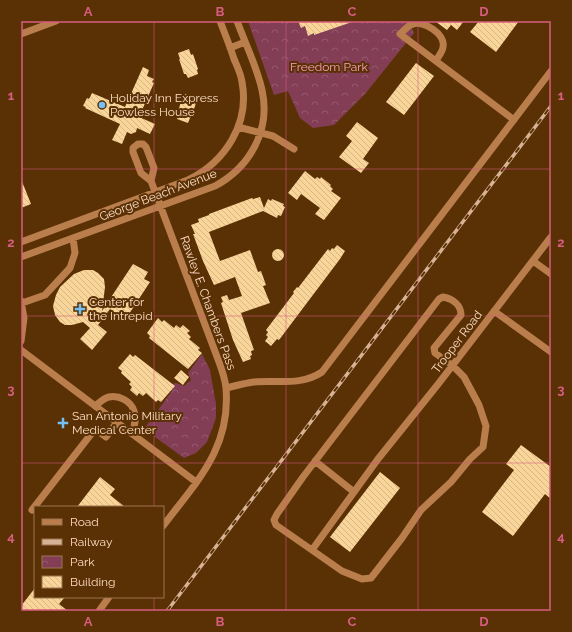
<svg xmlns="http://www.w3.org/2000/svg" width="572" height="632" font-family="Raleway,sans-serif">
<style>
.park{fill:url(#park-crowns)}
.building{fill:url(#building-back-hatch)}
.lines{fill:none;stroke-linecap:round;stroke-linejoin:round}
.minor{stroke:#b97e4c;stroke-width:7}
.rail-casing{stroke:#d6b395;stroke-width:3.5}
.rail{stroke:#5a3005;stroke-width:2;stroke-dasharray:6;stroke-linecap:butt}
.grid{fill:none;stroke:#d75d7f;stroke-width:1;stroke-opacity:0.55}
.poi-dot{fill:#73c1f5;stroke:#5a3005;stroke-width:1.5}
.labels{text-anchor:middle;stroke-width:4;stroke-linejoin:round;paint-order:stroke}
.park-label{font-size:12px;fill:#fba2be;stroke:#5a3005}
.poi-label{font-size:12px;fill:#fddcc2;stroke:#5a3005;text-anchor:start}
.street-label{font-size:12px;fill:#fddcc2;stroke:#5a3005}
.neatline{fill:none;stroke:#d75d7f;stroke-width:1.5}
.grid-label{font-size:13px;text-anchor:middle;font-weight:bold;fill:#d75d7f}
</style>
<defs>
<pattern id="park-crowns" width="20" height="18" patternUnits="userSpaceOnUse"><rect width="20" height="18" fill="#833e56"/><path d="M2 6a3 3 0 1 1 6 0M12 15a3 3 0 1 1 6 0" fill="none" stroke="#95596d"/></pattern>
<pattern id="building-back-hatch" width="6" height="6" patternUnits="userSpaceOnUse"><rect width="6" height="6" fill="#f9d599"/><path d="M-1 5l2 2M0 0l6 6M5-1l2 2" fill="none" stroke="#d6b886"/></pattern>
</defs>
<rect width="100%" height="100%" fill="#5a3005"/>
<path class="park" d="M248,21H408L414,33L365,94L334,125L313,128L300,118L288,91L274,95Z
M202,354L210,370L216,404V418L207,442L196,453L184,458L144,429L172,391V384L176,383L184,386L191,380L188,373Z"/>
<path class="building" d="M298,21H352V22L314,35V33L308,36L305,26L301,28Z
M435,21H464L457,30L451,25L447,30Z
M479,21H519L496,52L470,32Z
M189,49L191,55L193,54L198,69L197,70L198,74L188,78L186,74H184L179,59H180L178,53Z
M416,63L434,76L404,115L386,102Z
M143,67L149,70L147,76L154,79L152,82L154,83L139,117L155,124L150,134L137,128L136,132L131,134L127,132L122,144L112,140L120,124L85,108L86,107L83,106L87,98L89,99L92,93L125,107Z
M185,94L196,97L194,103H196L191,118H190L188,123L177,119L179,115L177,114L182,99H184Z
M357,122L378,138L363,159L369,163L361,173L339,157L352,141L346,136Z
M305,171L315,179L317,177L320,179L321,177L331,185L330,186L333,189L331,191L341,198L324,220L315,214L320,208L301,194L297,200L288,193Z
M21,179L31,204L21,208Z
M260,197L264,208L268,199L271,201L272,199L284,204L283,206L285,207L281,216L278,215L277,218L263,211L209,232L220,261L250,250L258,272L261,271L266,285L263,286L270,303L241,313L254,350L251,351L252,355L250,356L251,359L243,362L233,340L221,303L223,302L221,297L227,295L229,300L242,296L235,277L214,285L203,261L193,234H195L191,225L199,222L198,219L209,215V214L252,198L253,199Z
M337,245L345,251L340,259L279,340L277,339L271,346L265,341L268,337L266,335L268,332L266,330L294,293L293,292L297,287L298,288L328,249L330,251L332,248L334,249Z
M272 255a6 6 0 1 1 12 0a6 6 0 1 1-12 0Z
M133,264L148,272L144,279L150,282L127,317L123,313L120,317L110,309L98,325L107,332L92,350L80,339L90,328L83,322L72,325H65L60,322L55,315L53,306L56,295L60,287L74,274L84,270H93L98,273L104,279L105,287L102,311Z
M158,318L162,322L164,320L174,328L176,325L180,328L183,325L190,331L187,333L191,337L189,339L200,348L198,350L202,353L188,369L149,338L150,336L147,333Z
M130,354L133,357L135,355L175,386L161,402L158,400L156,402L146,393L143,396L139,393L137,396L130,390L132,387L129,384L131,382L121,373L122,371L118,368Z
M181,370L189,377L183,385L174,378Z
M521,445L551,467V499L545,494L513,536L482,512L514,470L506,464Z
M380,472L400,488L350,552L330,537Z
M100,477L115,489L110,495L125,507H77Z
M35,588V597H65L59,604L68,611H21V606Z"/>
<g class="lines">
<path class="minor" d="M21,34L56,21
M230,48L245,42
M436,61C438,57 443,51 443,47C446,34 423,20 413,24C408,25 404,31 400,34L514,120
M238,127L273,136L294,149
M151,181L141,173L133,152V148L138,144H143L146,147L154,168L151,181L219,362C222,370 225,379 226,388C231,449 196,482 163,526
M21,242L188,180C225,162 250,124 242,82C241,74 237,66 234,59C230,46 225,34 220,21
M21,257L215,186C250,167 271,130 262,90C257,67 245,43 237,21
M533,261L551,274
M443,297C453,299 461,305 461,315L434,348L435,353L453,366L464,377L479,405L486,426L483,447L470,459L451,482L421,510L402,538L371,578L362,579L342,571L276,525L274,520L277,514L303,477L439,299Z
M21,301L24,318L21,341
M22,303L45,295L70,268L75,253L73,238
M494,311L551,352
M21,350L196,482
M226,388C235,386 245,383 254,382C278,380 301,386 322,372L551,71
M95,406C99,403 104,398 109,397C119,395 131,401 134,411C137,419 134,427 132,434
M315,461L354,492
M32,510L95,429L106,437L117,422
M312,550L378,459L439,383L551,237
M99,611L109,597"/>
<defs>
<path id="rail" d="M167,611L551,106"/>
</defs>
<use href="#rail" class="rail-casing"/>
<use href="#rail" class="rail"/>
</g>
<path class="grid" d="M154,21V507M286,21V611M418,21V611M21,169H551M21,316H551M21,463H551M154,597V611"/>
<g class="poi-dot">
<circle cx="102" cy="105" r="4"/>
<path d="M78 303h4v4h4v4h-4v4h-4v-4h-4v-4h4z"/>
<path d="M61 417h4v4h4v4h-4v4h-4v-4h-4v-4h4z"/>
</g>
<g class="labels">
<g class="park-label">
<text x="329" y="71">Freedom Park</text>
</g>
<g class="poi-label">
<text x="110" y="102">Holiday Inn Express<tspan x="110" dy="14">Powless House</tspan></text>
<text x="89" y="306">Center for<tspan x="89" dy="14">the Intrepid</tspan></text>
<text x="72" y="420">San Antonio Military<tspan x="72" dy="14">Medical Center</tspan></text>
</g>
<g class="street-label">
<text transform="translate(158 195) rotate(-21)" y="4">George Beach Avenue</text>
<text transform="translate(208 303) rotate(70)" y="4">Rawley E. Chambers Pass</text>
<text transform="translate(457 342) rotate(-53)" y="4">Trooper Road</text>
</g>
</g>
<rect width="572" height="632" fill="none" stroke="#5a3005" stroke-width="44"/>
<rect x="34" y="506" width="130" height="92" fill="#5a3005" stroke="#9b7551"/>
<rect x="42" y="519" width="20" height="6" fill="#b97e4c" stroke="#9b7551"/>
<text x="70" y="526" font-size="12" fill="#fddcc2">Road</text>
<rect x="42" y="539" width="20" height="6" fill="#d6b395" stroke="#9b7551"/>
<text x="70" y="546" font-size="12" fill="#fddcc2">Railway</text>
<rect x="42" y="556" width="20" height="12" fill="url(#park-crowns)" stroke="#9b7551"/>
<text x="70" y="566" font-size="12" fill="#fddcc2">Park</text>
<rect x="42" y="576" width="20" height="12" fill="url(#building-back-hatch)" stroke="#9b7551"/>
<text x="70" y="586" font-size="12" fill="#fddcc2">Building</text>
<rect x="22" y="22" width="528" height="588" class="neatline"/>
<g class="grid-label">
<text x="88" y="16">A</text>
<text x="220" y="16">B</text>
<text x="352" y="16">C</text>
<text x="484" y="16">D</text>
<text x="11" y="100">1</text>
<text x="561" y="100">1</text>
<text x="11" y="247">2</text>
<text x="561" y="247">2</text>
<text x="11" y="394">3</text>
<text x="561" y="394">3</text>
<text x="11" y="541">4</text>
<text x="561" y="541">4</text>
<text x="88" y="626">A</text>
<text x="220" y="626">B</text>
<text x="352" y="626">C</text>
<text x="484" y="626">D</text>
</g>
</svg>
